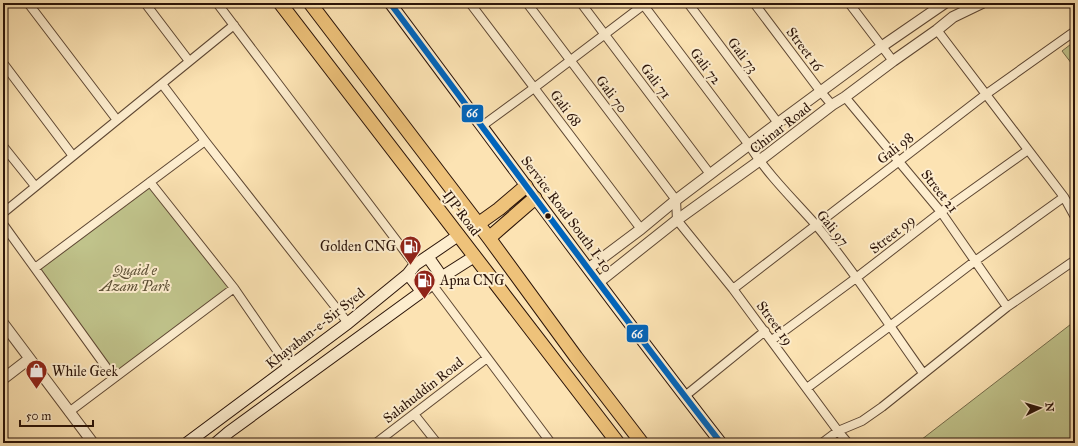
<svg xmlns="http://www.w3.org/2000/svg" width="1078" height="446" font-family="'IM FELL Great Primer',serif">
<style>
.green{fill:#c0c38b;stroke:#756b4a}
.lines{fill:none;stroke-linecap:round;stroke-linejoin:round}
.minor-casing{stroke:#5e4733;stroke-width:10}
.tertiary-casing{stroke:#5e4733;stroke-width:12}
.secondary-casing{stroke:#2a1308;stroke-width:13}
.trunk-casing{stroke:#2a1308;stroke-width:15}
.minor{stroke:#fdedce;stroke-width:8}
.tertiary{stroke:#fdedce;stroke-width:10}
.secondary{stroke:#fdedce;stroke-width:11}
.trunk{stroke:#eec27a;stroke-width:13}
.bus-1-casing{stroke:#fdedce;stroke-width:9}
.bus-1{stroke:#0065bd;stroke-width:6}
.bus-dot{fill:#2a1308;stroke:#fdedce;stroke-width:1.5}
.labels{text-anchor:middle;stroke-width:4;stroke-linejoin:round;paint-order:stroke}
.street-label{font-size:14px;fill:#2a1308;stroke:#fdedce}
.poi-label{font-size:14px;fill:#2a1308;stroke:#fdedce;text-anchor:start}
.park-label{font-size:14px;font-style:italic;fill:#5e5136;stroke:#fdedce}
.line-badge{stroke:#fdedce;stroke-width:1.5}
.badge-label{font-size:11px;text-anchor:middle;font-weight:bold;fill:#fff}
</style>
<rect width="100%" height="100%" fill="#fce3b3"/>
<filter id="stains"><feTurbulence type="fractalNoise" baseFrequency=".005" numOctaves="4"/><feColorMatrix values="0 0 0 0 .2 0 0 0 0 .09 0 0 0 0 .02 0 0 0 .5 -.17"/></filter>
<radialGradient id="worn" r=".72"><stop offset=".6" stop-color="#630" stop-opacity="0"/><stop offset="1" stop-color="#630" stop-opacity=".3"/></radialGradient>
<path class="green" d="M1075,41V68L1062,51Z
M150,182L234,288L114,378L35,268Z
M1075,321V443H917Z"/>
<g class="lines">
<defs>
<path id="minor" d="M28,3L117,120
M145,3L189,61
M217,3L415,265
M470,3L641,229
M527,3L676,200L677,220L733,289L838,431L848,443
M581,3L710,174
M642,3L749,145C768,175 793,199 816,225C855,272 888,324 923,373
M688,3L778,123
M754,3L821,92L832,105
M849,3L893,61
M937,30L1064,197L1075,217
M3,63L73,156
M162,84L205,141L348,323
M845,97L941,212L1007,307
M482,126L534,88L646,3
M3,146L35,186
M150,182L234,288L289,368
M3,213L234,25
M3,224L114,378
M35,268L205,141
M432,284L551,443
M733,289L985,95L1075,31
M772,340L856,278L941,212L1028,150
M807,388L890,326L975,261L1064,197
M685,396L765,331
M69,412L234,288
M414,414L437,443
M376,443L487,358
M822,443L838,431L862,421L882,407L1007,307L1075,260"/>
<path id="tertiary" d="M589,268L641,229L676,200L778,123L881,47L945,3
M599,282L677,220L759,161L832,105L845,97L893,61L937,30L953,17L982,3
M3,323L93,443
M3,379L29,359"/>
<path id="secondary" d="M390,3C500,150 608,298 721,443
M428,257L442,277
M408,274L422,292
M187,443L348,323L408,274L415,265L459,235
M216,443L229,432L442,277L475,256"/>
<path id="trunk" d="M280,3L618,443
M310,3L489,238L576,357L642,443
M478,224L499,209L526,186
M489,238L535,198"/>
</defs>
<use href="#minor" class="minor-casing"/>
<use href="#tertiary" class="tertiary-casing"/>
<use href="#secondary" class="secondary-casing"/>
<use href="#trunk" class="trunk-casing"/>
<use href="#minor" class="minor"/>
<use href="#tertiary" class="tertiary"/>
<use href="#secondary" class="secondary"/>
<use href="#trunk" class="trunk"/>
<defs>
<path id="bus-1" d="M390,3C500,150 608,298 721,443"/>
</defs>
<use href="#bus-1" class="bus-1-casing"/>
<use href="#bus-1" class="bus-1"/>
</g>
<defs>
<symbol id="fuel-pin" viewBox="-11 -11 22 30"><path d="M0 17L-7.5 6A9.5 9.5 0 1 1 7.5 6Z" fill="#8f2418" stroke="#fdedce"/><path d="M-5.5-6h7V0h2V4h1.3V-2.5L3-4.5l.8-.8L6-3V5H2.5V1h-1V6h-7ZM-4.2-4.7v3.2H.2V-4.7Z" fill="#fff"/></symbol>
<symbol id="shop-pin" viewBox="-11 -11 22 30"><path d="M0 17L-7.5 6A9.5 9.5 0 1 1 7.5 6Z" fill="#8f2418" stroke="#fdedce"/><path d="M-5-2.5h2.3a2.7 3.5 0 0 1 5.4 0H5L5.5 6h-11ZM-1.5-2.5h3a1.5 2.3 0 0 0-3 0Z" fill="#fff"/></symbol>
</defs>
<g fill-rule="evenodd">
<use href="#fuel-pin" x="398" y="234" width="25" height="34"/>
<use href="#fuel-pin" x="412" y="268" width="25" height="34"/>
<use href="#shop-pin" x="24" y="358" width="25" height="34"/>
</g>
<circle class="bus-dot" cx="548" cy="216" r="3.5"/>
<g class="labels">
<g class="street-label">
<text transform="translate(805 49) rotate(53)" y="5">Street 16</text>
<text transform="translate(743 55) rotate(53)" y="5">Gali 73</text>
<text transform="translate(706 66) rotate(53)" y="5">Gali 72</text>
<text transform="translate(656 81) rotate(53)" y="5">Gali 71</text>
<text transform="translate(612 94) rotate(53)" y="5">Gali 70</text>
<text transform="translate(566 108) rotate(53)" y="5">Gali 68</text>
<text transform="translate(780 128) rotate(-38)" y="5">Chinar Road</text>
<text transform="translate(895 148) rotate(-38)" y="5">Gali 98</text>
<text transform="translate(940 191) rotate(52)" y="5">Street 21</text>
<text transform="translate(462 213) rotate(53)" y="5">IJP Road</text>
<text transform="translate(567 214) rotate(53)" y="5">Service Road South I-10</text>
<text transform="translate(833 228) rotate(51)" y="5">Gali 97</text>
<text transform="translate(892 234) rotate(-38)" y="5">Street 99</text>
<text transform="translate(775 323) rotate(54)" y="5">Street 19</text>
<text transform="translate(315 328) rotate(-38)" y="5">Khayaban-e-Sir Syed</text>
<text transform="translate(423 390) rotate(-38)" y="5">Salahuddin Road</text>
</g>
<g class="poi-label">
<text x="396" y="251" text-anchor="end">Golden CNG</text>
<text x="440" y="285">Apna CNG</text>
<text x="52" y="376">While Geek</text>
</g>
<g class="park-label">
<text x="135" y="275">Quaid e<tspan x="135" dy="16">Azam Park</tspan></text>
</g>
</g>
<g class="line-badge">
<rect x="461" y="104" width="23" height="19" rx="4" fill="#0065bd"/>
<rect x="626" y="324" width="23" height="19" rx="4" fill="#0065bd"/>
</g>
<g class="badge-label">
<text x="472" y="117">66</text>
<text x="637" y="338">66</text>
</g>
<rect width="1078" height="446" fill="none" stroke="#fce3b3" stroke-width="16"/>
<rect x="4" y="4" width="1070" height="438" fill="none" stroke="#2a1308" stroke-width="2"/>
<rect x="8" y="8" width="1062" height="430" fill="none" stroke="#2a1308"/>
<g transform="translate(1040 408) rotate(85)" stroke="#fdedce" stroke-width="3" paint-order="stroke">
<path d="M0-3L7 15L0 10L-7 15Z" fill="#2a1308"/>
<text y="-6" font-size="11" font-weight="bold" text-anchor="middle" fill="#2a1308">N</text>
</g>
<path d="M20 420v6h73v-6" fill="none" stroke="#2a1308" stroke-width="2"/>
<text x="26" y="420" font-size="12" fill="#2a1308" stroke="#fdedce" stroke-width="3" paint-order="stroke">50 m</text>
<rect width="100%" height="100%" filter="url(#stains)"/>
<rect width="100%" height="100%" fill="url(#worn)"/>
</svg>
